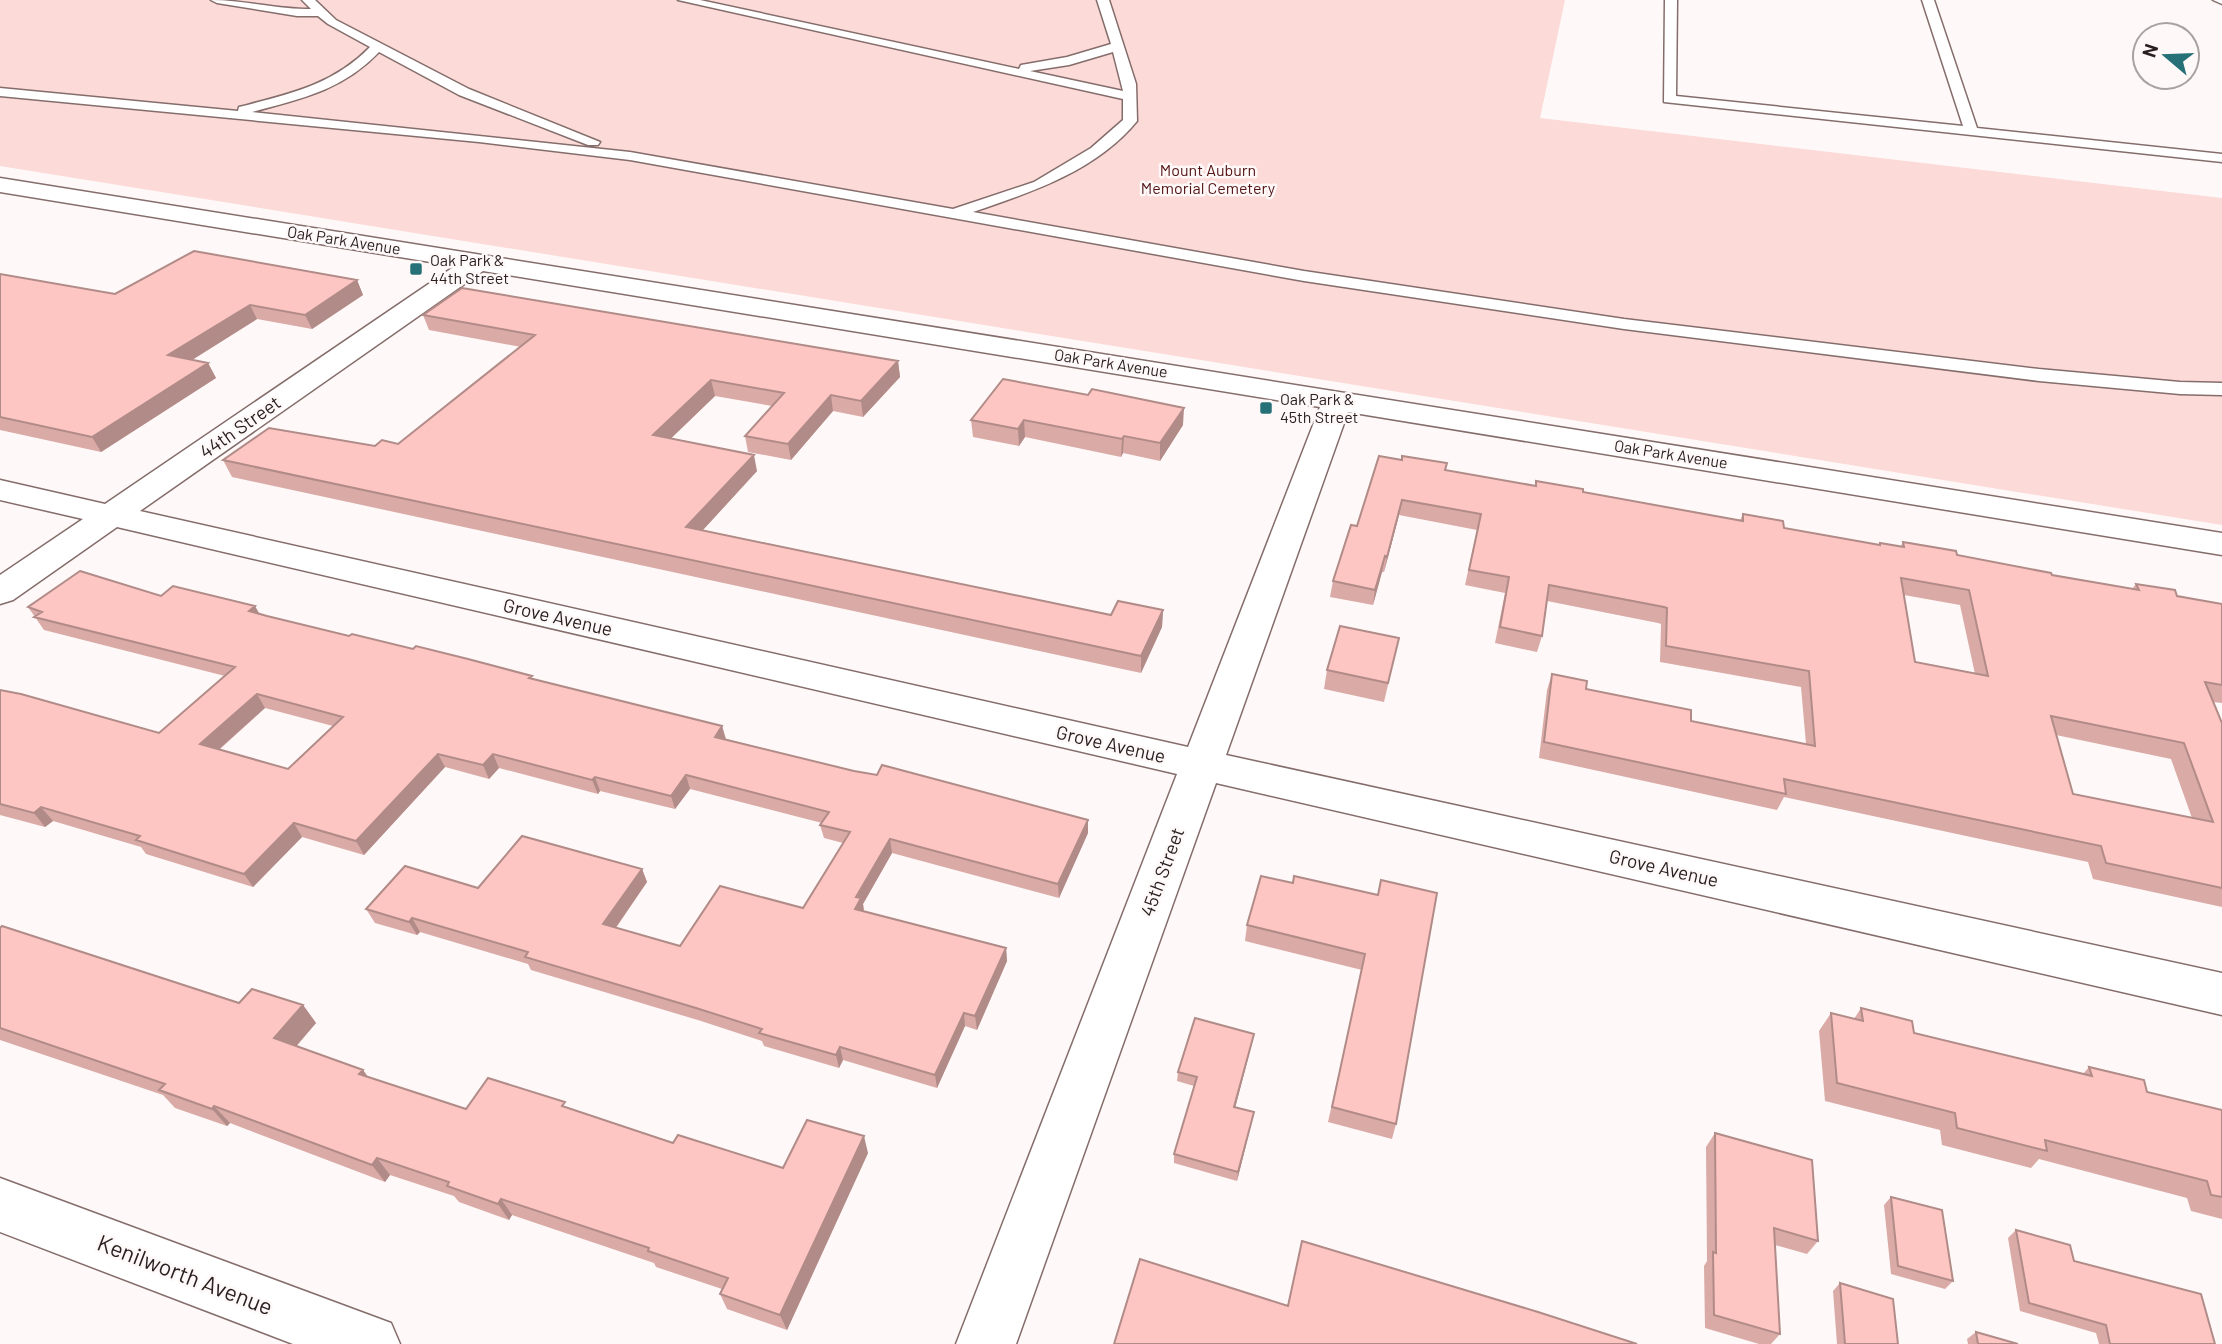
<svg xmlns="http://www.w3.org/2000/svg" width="2222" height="1344" font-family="Barlow,sans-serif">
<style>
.green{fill:#fbdad7}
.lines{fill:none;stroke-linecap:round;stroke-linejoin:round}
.lane-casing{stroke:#846d6b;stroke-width:3}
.street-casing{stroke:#846d6b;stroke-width:3}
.lane{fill:#fff;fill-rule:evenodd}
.street{fill:#fff;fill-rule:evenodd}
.wall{fill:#daaaa7;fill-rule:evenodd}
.shaded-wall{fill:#b18b88}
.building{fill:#fdc6c2;stroke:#b18b88;stroke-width:2;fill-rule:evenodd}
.poi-dot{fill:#267077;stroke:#fef9f8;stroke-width:2.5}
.labels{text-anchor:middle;stroke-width:5;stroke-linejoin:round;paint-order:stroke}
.far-park-label{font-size:16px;fill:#531415;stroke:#fef9f8}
.far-street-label{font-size:16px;fill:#281f1e;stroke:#fef9f8}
.far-poi-label{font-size:16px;fill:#281f1e;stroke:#fef9f8;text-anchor:start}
.street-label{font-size:19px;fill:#281f1e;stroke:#fef9f8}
.near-street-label{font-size:23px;fill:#281f1e;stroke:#fef9f8}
</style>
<rect width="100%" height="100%" fill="#fef9f8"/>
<path class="green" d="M0,0H1565L1540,118L2222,198V525L0,166Z"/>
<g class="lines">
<defs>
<path id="lane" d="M211,0C245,0 278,10 311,9L302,0H315L336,20L469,89L600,142L598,145H588L459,95L379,52C343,90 301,99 252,112L630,152L953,209L1034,182L1091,148L1123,120V99L678,0H700L1019,69L1021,65L1067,57L1111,44L1097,0H1109L1136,84L1137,121C1096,171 1032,192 973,212L1304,271L1624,319L2039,369L2180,382L2222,383V395L2180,394L2039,381L1624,329L1304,281L630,160L479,142L0,96V88L238,111L239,107C289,94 333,85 370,47L328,24L318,16H297L217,3ZM1113,52L1123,91L1030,71L1069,65Z
M1665,0H1677L1676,96L1963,126L1922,0H1934L1977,128L2222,154V162L1664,102Z
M2213,0H2222V4Z"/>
<path id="street" d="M0,178L2222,533V555L1348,412L1226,755L2222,973V1015L1216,783L1016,1344H956L1177,774L117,527L13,600L0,604V575L83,519L0,500V480L105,504L455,266L0,192ZM483,271L1320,407L1188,747L140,511Z
M0,1178L391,1323L400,1344H293L0,1232Z"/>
</defs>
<use href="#lane" class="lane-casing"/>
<use href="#street" class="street-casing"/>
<use href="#lane" class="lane"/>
<use href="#street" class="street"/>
</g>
<path class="wall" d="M0,274L115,294L357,280L363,295L312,329L257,319L192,360L208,363L216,378L101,452L0,430Z
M423,315L898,361L900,377L863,417L833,411L791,460L748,452L745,436L772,406L715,396L670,439L757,471L703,530L1111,615L1163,610L1162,627L1141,673L232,477L223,460L398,444L521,347L429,330Z
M1003,379L1183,425L1160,461L1123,453L1121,457L1025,437L1019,446L973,437L971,420Z
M1446,470L1535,486L1536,481L1583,492L1740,520L1743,514L1784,528L1879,545L1901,546L1903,542L1957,555L2052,575L2132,589L2136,584L2177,596L2222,604V703L2213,702L2222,723V907L2093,879L2088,862L1784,797L1777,810L1539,758L1547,690L1552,674L1586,689L1691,721L1806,744L1801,687L1660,662L1661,624L1658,623L1547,601L1542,636L1537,652L1495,643L1505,593L1465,585L1477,530L1399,515L1384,572H1382L1373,605L1330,597L1333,581L1357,526ZM1904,595L1960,605L1975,674L1915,662ZM2056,735L2171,759L2192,818L2073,794Z
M161,596L260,614L349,636L532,676L533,680L722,726L726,739L854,771L1088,820V833L1059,898L892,853L863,904L864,911L1006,948L1007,961L977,1030L965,1026L937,1088L843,1060L839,1068L764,1046L762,1041L701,1021L531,970L528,964L420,932L417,935L375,923L366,909L478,888L642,869L647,882L616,928L680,946L803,908L843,843L824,838L820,825L822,823L690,789L675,809L600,791L598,794L499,768L489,779L445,767L364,855L302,837L253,887L146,854L141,847L53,821L45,827L0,815V690L159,733L225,676L44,630L28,607ZM265,708L333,726L288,769L219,750Z
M1399,638L1384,702L1324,689L1327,670Z
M1293,883L1377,895L1396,1124L1392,1139L1328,1122L1362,970L1245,941L1247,925Z
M0,928L239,1003L303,1005L316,1023L296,1046L363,1070L368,1077L466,1109H569L673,1143L783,1168L868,1153L787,1330L727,1309L720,1294L722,1289L656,1267L654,1263L512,1215L509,1220L459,1202L454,1196L390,1175L385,1182L230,1123L227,1126L175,1108L163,1095L0,1040Z
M1861,1008L1914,1033L2083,1074L2089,1067L2147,1092L2222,1110V1219L2191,1211L2187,1198L2039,1159L2031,1168L1942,1145L1940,1130L1825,1101L1819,1031L1831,1013L1854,1019Z
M1252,1043L1235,1107L1254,1112L1237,1181L1174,1163V1154L1194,1086L1177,1081L1178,1072Z
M1715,1133L1818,1241L1807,1254L1775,1245L1780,1334L1771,1344H1759L1705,1328L1704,1266L1707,1261L1706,1147Z
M1891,1197L1953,1281L1945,1289L1891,1274L1884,1205Z
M2016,1230L2074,1261L2215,1344H2099L2096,1333L2020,1311L2008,1238Z
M1840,1283L1898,1344H1837L1833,1291Z
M1976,1332L2018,1344H1968L1967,1339Z"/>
<path class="shaded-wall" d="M357,280L363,295L312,329L305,315Z
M250,305L257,319L176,370L168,355Z
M898,361L900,377L863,417L861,401Z
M208,363L216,378L101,452L92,437Z
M711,380L715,396L657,452L653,435Z
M831,395L833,411L791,460L788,444Z
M1184,408L1183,425L1160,461V443Z
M1024,420L1025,437L1019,446L1018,429Z
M1124,436L1123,453L1121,457L1122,439Z
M754,455L757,471L691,543L686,527Z
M1402,500L1399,515L1384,572L1387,557Z
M1385,556L1382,572L1373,605L1375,590Z
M255,606L263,620L249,611Z
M1163,610L1162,627L1141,673V656Z
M257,694L265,708L209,758L200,744Z
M722,726L726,740L715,737Z
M438,754L445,767L364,855L356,841Z
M493,754L499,768L489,779L483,765Z
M686,775L690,789L675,809L671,796Z
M595,777L600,791L598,794L592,780Z
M41,807L53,821L45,827L34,813Z
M1088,820V833L1059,898L1058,884Z
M294,823L302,837L253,887L244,874Z
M890,839L892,853L863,904L864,912L855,909L856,897Z
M642,869L647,882L609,937L603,924Z
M412,918L420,932L417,935L409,922Z
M1006,948L1007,961L977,1030L975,1016Z
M303,1005L316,1023L288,1056L274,1038Z
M964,1013L965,1026L937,1088L935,1075Z
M1254,1034L1252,1043L1233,1116L1234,1107Z
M840,1047L843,1060L839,1068L836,1055Z
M363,1070L375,1087L359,1074Z
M214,1106L230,1123L227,1126L212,1109Z
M1254,1112L1252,1121L1237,1181L1238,1172Z
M864,1136L868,1153L787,1330L780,1315Z
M377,1158L390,1175L385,1182L372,1165Z
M501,1199L512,1215L509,1220L498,1204Z"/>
<path class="building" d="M194,251L357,280L305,315L250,305L168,355L208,363L92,437L0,417V274L115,294Z
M462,288L898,361L861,401L831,395L788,444L745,436L784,393L711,380L653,435L754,455L686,527L1111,615L1118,601L1163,610L1141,656L223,460L269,428L375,446L382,440L398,444L535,335L423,315Z
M1003,379L1088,395L1092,389L1184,408L1160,443L1124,436L1122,439L1024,420L1018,429L971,420Z
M1379,456L1402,460V456L1447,463L1445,470L1536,486V481L1583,489V492L1743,521V514L1783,521L1784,528L1880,545V543L1904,547L1903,542L1956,551L1957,555L2051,573L2052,575L2139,590L2136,584L2175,590L2177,596L2222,604V685L2205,682L2222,723V888L2106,863L2101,846L1784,779L1786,794L1544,742L1552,674L1587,681L1586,689L1691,710V721L1815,746L1809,671L1666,646L1667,608L1664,607L1549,585L1542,636L1500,627L1509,577L1469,570L1481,514L1402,500L1387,557L1385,556L1375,590L1333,581L1351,525L1357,526ZM1901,578L1969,590L1988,676L1915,662ZM2051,716L2184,743L2213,822L2073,794Z
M80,571L161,596L173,586L255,606L249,611L267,616L349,636L352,634L413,649L416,646L468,659L532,676L529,678L722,726L715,737L854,771L877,775L882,765L1088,820L1058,884L890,839L856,897L861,898L855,909L1006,948L975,1016L964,1013L935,1075L840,1047L836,1055L759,1033L762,1029L696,1008L525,957L528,952L412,918L409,922L366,909L405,866L478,888L522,836L642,869L603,924L680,946L720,886L803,908L850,832L820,825L829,812L686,775L671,796L595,777L592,780L493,754L483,765L438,754L356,841L294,823L244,874L136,840L140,836L41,807L34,813L0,804V690L21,694L159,733L235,667L34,617L42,612L28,607ZM257,694L343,717L288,769L200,744Z
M1340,626L1399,638L1388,683L1327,670Z
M1261,876L1293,883L1294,876L1378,895L1381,880L1437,893L1396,1124L1332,1107L1365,954L1247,925Z
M2,926L239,1003L252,989L303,1005L274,1038L363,1070L359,1074L466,1109L488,1078L565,1102L562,1106L673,1143L678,1135L783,1168L807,1120L864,1136L780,1315L720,1294L728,1278L648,1251L649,1248L501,1199L498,1204L447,1186L449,1182L377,1158L372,1165L214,1106L212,1109L159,1090L165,1084L0,1028V928Z
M1861,1008L1912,1021L1914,1033L2092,1076L2089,1067L2144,1080L2147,1092L2222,1110V1197L2211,1195L2207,1181L2045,1140L2047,1151L1957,1128L1955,1113L1837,1083L1831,1013L1863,1021Z
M1195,1018L1254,1034L1234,1107L1254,1112L1238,1172L1174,1154L1197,1077L1178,1072Z
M1715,1133L1812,1160L1818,1241L1774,1228L1780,1334L1714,1315L1713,1252L1716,1253Z
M1891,1197L1942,1210L1953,1281L1898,1266Z
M2016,1230L2070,1245L2074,1261L2201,1294L2215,1344H2110L2106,1325L2029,1303Z
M1302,1241L1538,1312L1637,1344H1114L1140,1259L1288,1306Z
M1840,1283L1893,1299L1898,1344H1845Z
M1976,1332L2018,1344H1978Z"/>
<g class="poi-dot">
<rect x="409" y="262" width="14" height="14" rx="3.5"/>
<rect x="1259" y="401" width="14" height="14" rx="3.5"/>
</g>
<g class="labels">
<g class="far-park-label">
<text x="1208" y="176">Mount Auburn<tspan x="1208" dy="18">Memorial Cemetery</tspan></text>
</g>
<g class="far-street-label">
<text transform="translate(344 240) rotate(9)" y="6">Oak Park Avenue</text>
<text transform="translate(1111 363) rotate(9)" y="6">Oak Park Avenue</text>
<text transform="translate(1671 454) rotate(9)" y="6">Oak Park Avenue</text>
</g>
<g class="far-poi-label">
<text x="430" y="266">Oak Park &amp;<tspan x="430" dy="18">44th Street</tspan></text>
<text x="1280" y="405">Oak Park &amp;<tspan x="1280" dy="18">45th Street</tspan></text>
</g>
<g class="street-label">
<text transform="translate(240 427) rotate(-35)" y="7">44th Street</text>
<text transform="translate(558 617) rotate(13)" y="7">Grove Avenue</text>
<text transform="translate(1111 744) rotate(13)" y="7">Grove Avenue</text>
<text transform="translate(1664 868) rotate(13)" y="7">Grove Avenue</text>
<text transform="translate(1162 872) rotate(-70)" y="7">45th Street</text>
</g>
<g class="near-street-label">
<text transform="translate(185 1275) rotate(21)" y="8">Kenilworth Avenue</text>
</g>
</g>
<g transform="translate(2166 56) rotate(289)"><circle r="33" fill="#fef9f8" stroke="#a8a2a1" stroke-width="2"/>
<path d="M0-5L12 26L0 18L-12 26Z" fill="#267077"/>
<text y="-10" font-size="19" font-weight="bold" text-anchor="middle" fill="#281f1e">N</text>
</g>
</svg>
